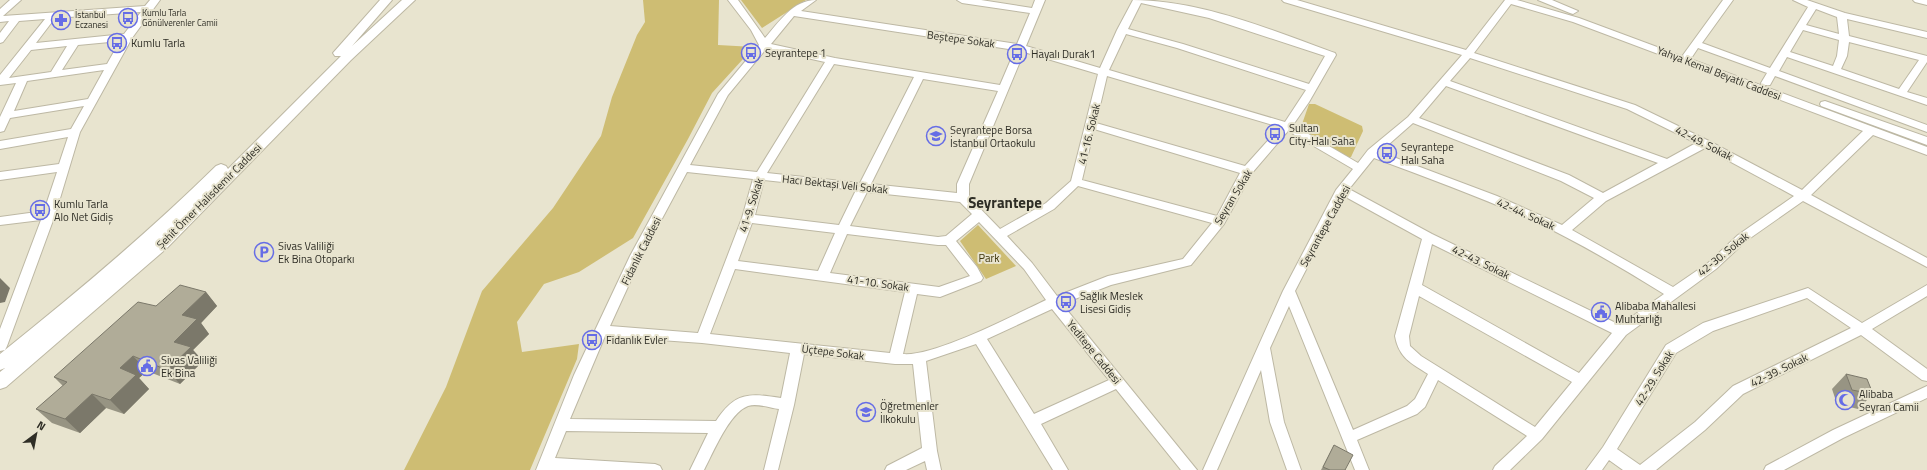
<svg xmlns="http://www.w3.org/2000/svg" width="1927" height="470" font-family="'Titillium Web',sans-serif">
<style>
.green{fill:#cebd73}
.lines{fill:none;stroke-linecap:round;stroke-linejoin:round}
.minor-casing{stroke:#bdb8a4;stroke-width:2}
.major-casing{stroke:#bdb8a4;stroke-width:2}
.minor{fill:#fff;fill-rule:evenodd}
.major{fill:#fff;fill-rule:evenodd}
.wall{fill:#979483}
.shaded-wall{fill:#7b786a}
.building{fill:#b0ac98;stroke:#7b786a}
.labels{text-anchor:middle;stroke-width:4;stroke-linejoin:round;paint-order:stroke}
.far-poi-label{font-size:9px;fill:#2f2e26;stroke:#e8e4cf;text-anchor:start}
.street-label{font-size:11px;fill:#2f2e26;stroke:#e8e4cf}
.poi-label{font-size:11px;fill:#2f2e26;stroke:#e8e4cf;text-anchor:start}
.park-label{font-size:11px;fill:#3f360d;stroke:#e8e4cf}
.district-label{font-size:15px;font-weight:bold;fill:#2f2e26;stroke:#e8e4cf}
</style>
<rect width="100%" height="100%" fill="#e8e4cf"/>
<path class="green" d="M643,0H719L718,45L754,47L712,93L688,139L633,238L579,272L544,284L517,322L522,352L579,344L577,359L530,470H404L446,387L482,291L553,208L601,136L612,97L637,35L645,22Z
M741,0H806L762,28Z
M1309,104H1315L1362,126L1363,131L1351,157L1344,159L1301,127Z
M978,225L1016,266L986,279L960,241Z"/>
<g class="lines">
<defs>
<path id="minor" d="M10,0H21L3,16L145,6L150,0H160L132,38L80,132L55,215L7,346L5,350L0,351V329L41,220L0,225V217L44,211L57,172L0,180V172L59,164L68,137L0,149V141L71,129L84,106L10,118L4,131L0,132V117L16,83L0,85V75L45,19L19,21L3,42L0,43V33L9,21L0,22V9ZM141,12L124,34L36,43L55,18ZM120,41L107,64L62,70L78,45ZM67,46L51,72L9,78L31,50ZM104,70L88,99L14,111L27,81Z
M728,0H738L765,38C779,22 793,0 816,0L801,11L1017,44L1030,13L962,3L957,0H981L1032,8L1035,0H1045L1026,46L1100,68L1117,30L1133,0C1200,0 1272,30 1335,53L1336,55L1309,102L1293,125L1358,163L1368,150L1408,117L1462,55L1284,2L1282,0H1297L1466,50L1505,0H1517L1579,18L1684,57L1683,55L1723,0H1733L1702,43L1770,68L1808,7L1793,0H1807L1845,13L1927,32V38L1847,19L1849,36L1927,56V62L1907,92L1927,98V105L1787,57L1779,71L1927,125V132L1775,76L1770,85H1762L1761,83L1767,73L1698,48L1692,57H1685L1927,147V155L1873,135L1811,195L1927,258V267L1803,201L1746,241L1716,269L1626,335L1542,439L1510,470H1493L1495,466L1527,436L1438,380L1425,407L1417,414L1357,440L1369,470H1355L1289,306L1270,348L1284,422L1301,470H1287L1270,422L1261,370L1217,470H1203L1283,291L1336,190L1353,169L1288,131L1252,173L1224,224L1191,265L1111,285L1062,304L1197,470H1181L1116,389L1041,424L1068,470H1053L976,344L926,361L937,451L941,470H927L925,461L906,470H885L887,466L922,448L913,364H895L804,354L794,405L778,470H764L779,409C770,408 757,403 748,406C729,413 713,453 704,470H690L708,433L566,431L555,458L655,464L660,466L662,470H536L574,375L630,256L718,94L759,45L751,30ZM1141,3L1209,18L1325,56L1309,84L1183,44L1128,29ZM1511,4L1573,22L1863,131L1802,190L1709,141L1635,105L1474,53ZM1816,9L1837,17L1839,34L1806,25ZM794,16L1015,50L1000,85L835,58L771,44ZM1803,30L1839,40L1837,56L1833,66L1790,52ZM1126,34L1177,48L1306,90L1285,122L1109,70ZM1849,42L1919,60L1899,89L1841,69L1847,56ZM766,49L825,62L757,172L690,165L728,95ZM1024,52L1098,74L1071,181L1046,203L1000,229L969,197V184ZM1470,58L1627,109L1696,143L1667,159L1450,81ZM834,64L914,77L860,183L767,173ZM1107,76L1280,127L1245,166L1096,123ZM923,79L998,91L957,184V193L871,184ZM1446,86L1658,163L1603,193L1569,175L1419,118ZM1413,123L1561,181L1594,198L1562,225L1497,196L1380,152ZM1094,129L1240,173L1217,216L1082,180ZM1705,148L1794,196L1738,235L1708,263L1673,287L1572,230L1606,201ZM1374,158C1428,178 1483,198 1536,222C1580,243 1622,268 1664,294L1620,325L1432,234L1349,189ZM687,172L753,179L742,218L698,333L610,326L642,256ZM764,180L856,190L839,225L755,215ZM1078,186L1212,223L1183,259L1108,276L1057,296L1032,263L1007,236L1054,209ZM867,192L960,202L972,214L946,236L938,237L850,226ZM1344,196L1422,239L1395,336C1399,358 1411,363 1428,374L1415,399L1407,406L1353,430L1295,291ZM979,222L1024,269L1046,300C1014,315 934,357 903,354L917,294L940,297L981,281L983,278L977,267L956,241ZM752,223L835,233L818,271L738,261ZM847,234L938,245H946L970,276L939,287L830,273ZM1432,244L1612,333L1579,373L1422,285ZM735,269L905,292L890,353L710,334ZM1419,296L1572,382L1535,427L1421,356L1410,346L1409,336ZM1052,309L1109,380L1034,414L987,339ZM605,336L702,343L790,353L781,398C749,393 735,392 716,421L570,419Z
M1538,0H1552L1578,11L1573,14L1570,13Z
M1913,0H1927V5L1915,2Z
M1825,101L1927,137V145L1821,106L1820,104L1821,102Z
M1927,285V296L1872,329L1927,369V381L1922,380L1861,335L1743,394L1705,430L1656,470H1623L1609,460L1602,470H1586L1603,447L1666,345L1703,323L1808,288L1862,323ZM1807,298L1851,328L1733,386L1695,422L1640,465L1617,449L1676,353L1713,331Z
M1927,386V398L1843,438L1784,470H1764L1766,466L1833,430Z"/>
<path id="major" d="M380,0H392L352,46L402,0H415L351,60L167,248L6,387L0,389V372L5,368L0,370V354C75,294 148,233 216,166L221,164L226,166L228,169L341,56H335L333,53Z"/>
</defs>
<use href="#minor" class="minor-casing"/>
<use href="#major" class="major-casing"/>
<use href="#minor" class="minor"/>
<use href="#major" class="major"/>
</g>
<path class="wall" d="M206,292L217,306L201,323L209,334L193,350L203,361L180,384L147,371L139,378L149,389L124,414L106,408L80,433L52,423L36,409L63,386L54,377L156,306Z
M1846,374L1873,394L1858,409L1837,404L1832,389Z
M1334,445L1346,470H1321Z"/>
<path class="shaded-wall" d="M0,278L10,288L5,302L0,303Z
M206,292L217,306L201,323L209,334L193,350L203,361L180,384L167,370L174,342L182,315Z
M133,356L147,371L139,378L149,389L124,414L110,400L120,368Z
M92,394L106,408L80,433L65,419Z"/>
<path class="building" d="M180,285L206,292L182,315L197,319L174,342L191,347L167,370L133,356L120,368L136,375L110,400L92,394L65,419L36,409L67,382L54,377L138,302L156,306Z
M1846,374L1867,379L1873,394L1852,390Z
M1334,445L1353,455L1345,470H1330L1323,467Z"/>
<defs>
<symbol id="bus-ring" viewBox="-11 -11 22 22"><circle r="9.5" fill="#e8e4cf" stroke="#666de6" stroke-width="1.5"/><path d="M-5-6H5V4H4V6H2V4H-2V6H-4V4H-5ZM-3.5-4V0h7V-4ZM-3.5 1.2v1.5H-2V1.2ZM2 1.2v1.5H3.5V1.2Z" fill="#666de6"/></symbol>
<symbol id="pharmacy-ring" viewBox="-11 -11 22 22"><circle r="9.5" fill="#e8e4cf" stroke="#666de6" stroke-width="1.5"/><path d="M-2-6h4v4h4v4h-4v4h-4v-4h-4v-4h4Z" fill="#666de6"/></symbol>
<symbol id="school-ring" viewBox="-11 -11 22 22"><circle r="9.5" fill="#e8e4cf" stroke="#666de6" stroke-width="1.5"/><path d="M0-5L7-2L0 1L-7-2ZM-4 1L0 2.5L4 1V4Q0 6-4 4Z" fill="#666de6"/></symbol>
<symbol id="parking-ring" viewBox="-11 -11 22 22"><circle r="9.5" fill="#e8e4cf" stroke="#666de6" stroke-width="1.5"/><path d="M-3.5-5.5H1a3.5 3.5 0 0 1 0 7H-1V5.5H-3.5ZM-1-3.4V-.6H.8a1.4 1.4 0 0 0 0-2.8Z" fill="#666de6"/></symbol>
<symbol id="civic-ring" viewBox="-11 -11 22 22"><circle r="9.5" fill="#e8e4cf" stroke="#666de6" stroke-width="1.5"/><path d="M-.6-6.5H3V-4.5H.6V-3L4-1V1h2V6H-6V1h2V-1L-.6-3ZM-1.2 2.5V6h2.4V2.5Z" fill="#666de6"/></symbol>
<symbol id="mosque-ring" viewBox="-11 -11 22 22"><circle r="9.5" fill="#e8e4cf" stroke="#666de6" stroke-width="1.5"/><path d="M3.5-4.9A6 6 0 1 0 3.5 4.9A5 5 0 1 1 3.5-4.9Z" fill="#666de6"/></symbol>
</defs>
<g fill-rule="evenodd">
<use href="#bus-ring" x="117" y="7" width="22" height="22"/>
<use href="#pharmacy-ring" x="50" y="9" width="22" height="22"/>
<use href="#bus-ring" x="106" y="32" width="22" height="22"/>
<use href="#bus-ring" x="740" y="42" width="22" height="22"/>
<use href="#bus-ring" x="1006" y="43" width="22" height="22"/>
<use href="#bus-ring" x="1264" y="123" width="22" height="22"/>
<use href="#school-ring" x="925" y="125" width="22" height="22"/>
<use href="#bus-ring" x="1376" y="142" width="22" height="22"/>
<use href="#bus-ring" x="29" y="199" width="22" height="22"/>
<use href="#parking-ring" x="253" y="241" width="22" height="22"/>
<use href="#bus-ring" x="1055" y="291" width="22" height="22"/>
<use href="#civic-ring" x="1590" y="301" width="22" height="22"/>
<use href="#bus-ring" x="581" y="329" width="22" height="22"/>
<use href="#civic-ring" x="136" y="355" width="22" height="22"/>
<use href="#mosque-ring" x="1834" y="389" width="22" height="22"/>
<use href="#school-ring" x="855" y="401" width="22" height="22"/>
</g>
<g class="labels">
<g class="far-poi-label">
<text x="142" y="16">Kumlu Tarla<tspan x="142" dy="10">Gönülverenler Camii</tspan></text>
<text x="75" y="18">İstanbul<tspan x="75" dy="10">Eczanesi</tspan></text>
</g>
<g class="street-label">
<text transform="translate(961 39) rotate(8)" y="4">Beştepe Sokak</text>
<text transform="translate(1719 73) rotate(21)" y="4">Yahya Kemal Beyatlı Caddesi</text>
<text transform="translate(1089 134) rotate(-76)" y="4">41-16. Sokak</text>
<text transform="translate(1704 143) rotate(27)" y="4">42-49. Sokak</text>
<text transform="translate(835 184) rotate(6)" y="4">Hacı Bektaşi Veli Sokak</text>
<text transform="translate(209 196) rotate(-45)" y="4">Şehit Ömer Halisdemir Caddesi</text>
<text transform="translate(1233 197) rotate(-59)" y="4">Seyran Sokak</text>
<text transform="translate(751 205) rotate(-72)" y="4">41-9. Sokak</text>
<text transform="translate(1526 214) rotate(24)" y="4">42-44. Sokak</text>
<text transform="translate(1325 226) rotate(-61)" y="4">Seyrantepe Caddesi</text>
<text transform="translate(641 251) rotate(-63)" y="4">Fidanlık Caddesi</text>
<text transform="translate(1723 254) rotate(-39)" y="4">42-30. Sokak</text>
<text transform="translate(1481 262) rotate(26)" y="4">42-43. Sokak</text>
<text transform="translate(878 283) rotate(8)" y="4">41-10. Sokak</text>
<text transform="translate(833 352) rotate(7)" y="4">Üçtepe Sokak</text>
<text transform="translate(1094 352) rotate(51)" y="4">Yeditepe Caddesi</text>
<text transform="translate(1779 370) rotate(-26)" y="4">42-39. Sokak</text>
<text transform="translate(1654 378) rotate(-58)" y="4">42-29. Sokak</text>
</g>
<g class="poi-label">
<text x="131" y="47">Kumlu Tarla</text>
<text x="765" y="57">Seyrantepe 1</text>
<text x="1031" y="58">Hayalı Durak1</text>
<text x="1289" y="132">Sultan<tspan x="1289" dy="13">City-Halı Saha</tspan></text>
<text x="950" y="134">Seyrantepe Borsa<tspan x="950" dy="13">İstanbul Ortaokulu</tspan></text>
<text x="1401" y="151">Seyrantepe<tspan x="1401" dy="13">Halı Saha</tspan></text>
<text x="54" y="208">Kumlu Tarla<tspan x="54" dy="13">Alo Net Gidiş</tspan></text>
<text x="278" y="250">Sivas Valiliği<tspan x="278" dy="13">Ek Bina Otoparkı</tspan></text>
<text x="1080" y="300">Sağlık Meslek<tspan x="1080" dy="13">Lisesi Gidiş</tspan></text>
<text x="1615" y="310">Alibaba Mahallesi<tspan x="1615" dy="13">Muhtarlığı</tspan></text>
<text x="606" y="344">Fidanlık Evler</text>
<text x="161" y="364">Sivas Valiliği<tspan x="161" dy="13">Ek Bina</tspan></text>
<text x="1859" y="398">Alibaba<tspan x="1859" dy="13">Seyran Camii</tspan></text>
<text x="880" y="410">Öğretmenler<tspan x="880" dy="13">İlkokulu</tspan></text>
</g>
<g class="park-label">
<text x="989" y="262">Park</text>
</g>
<g class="district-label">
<text x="1005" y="208">Seyrantepe</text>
</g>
</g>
<g transform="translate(36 434) rotate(32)" stroke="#e8e4cf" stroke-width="3" paint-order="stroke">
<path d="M0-3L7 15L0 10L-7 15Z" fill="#2f2e26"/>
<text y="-6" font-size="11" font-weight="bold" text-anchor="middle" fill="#2f2e26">N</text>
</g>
</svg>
